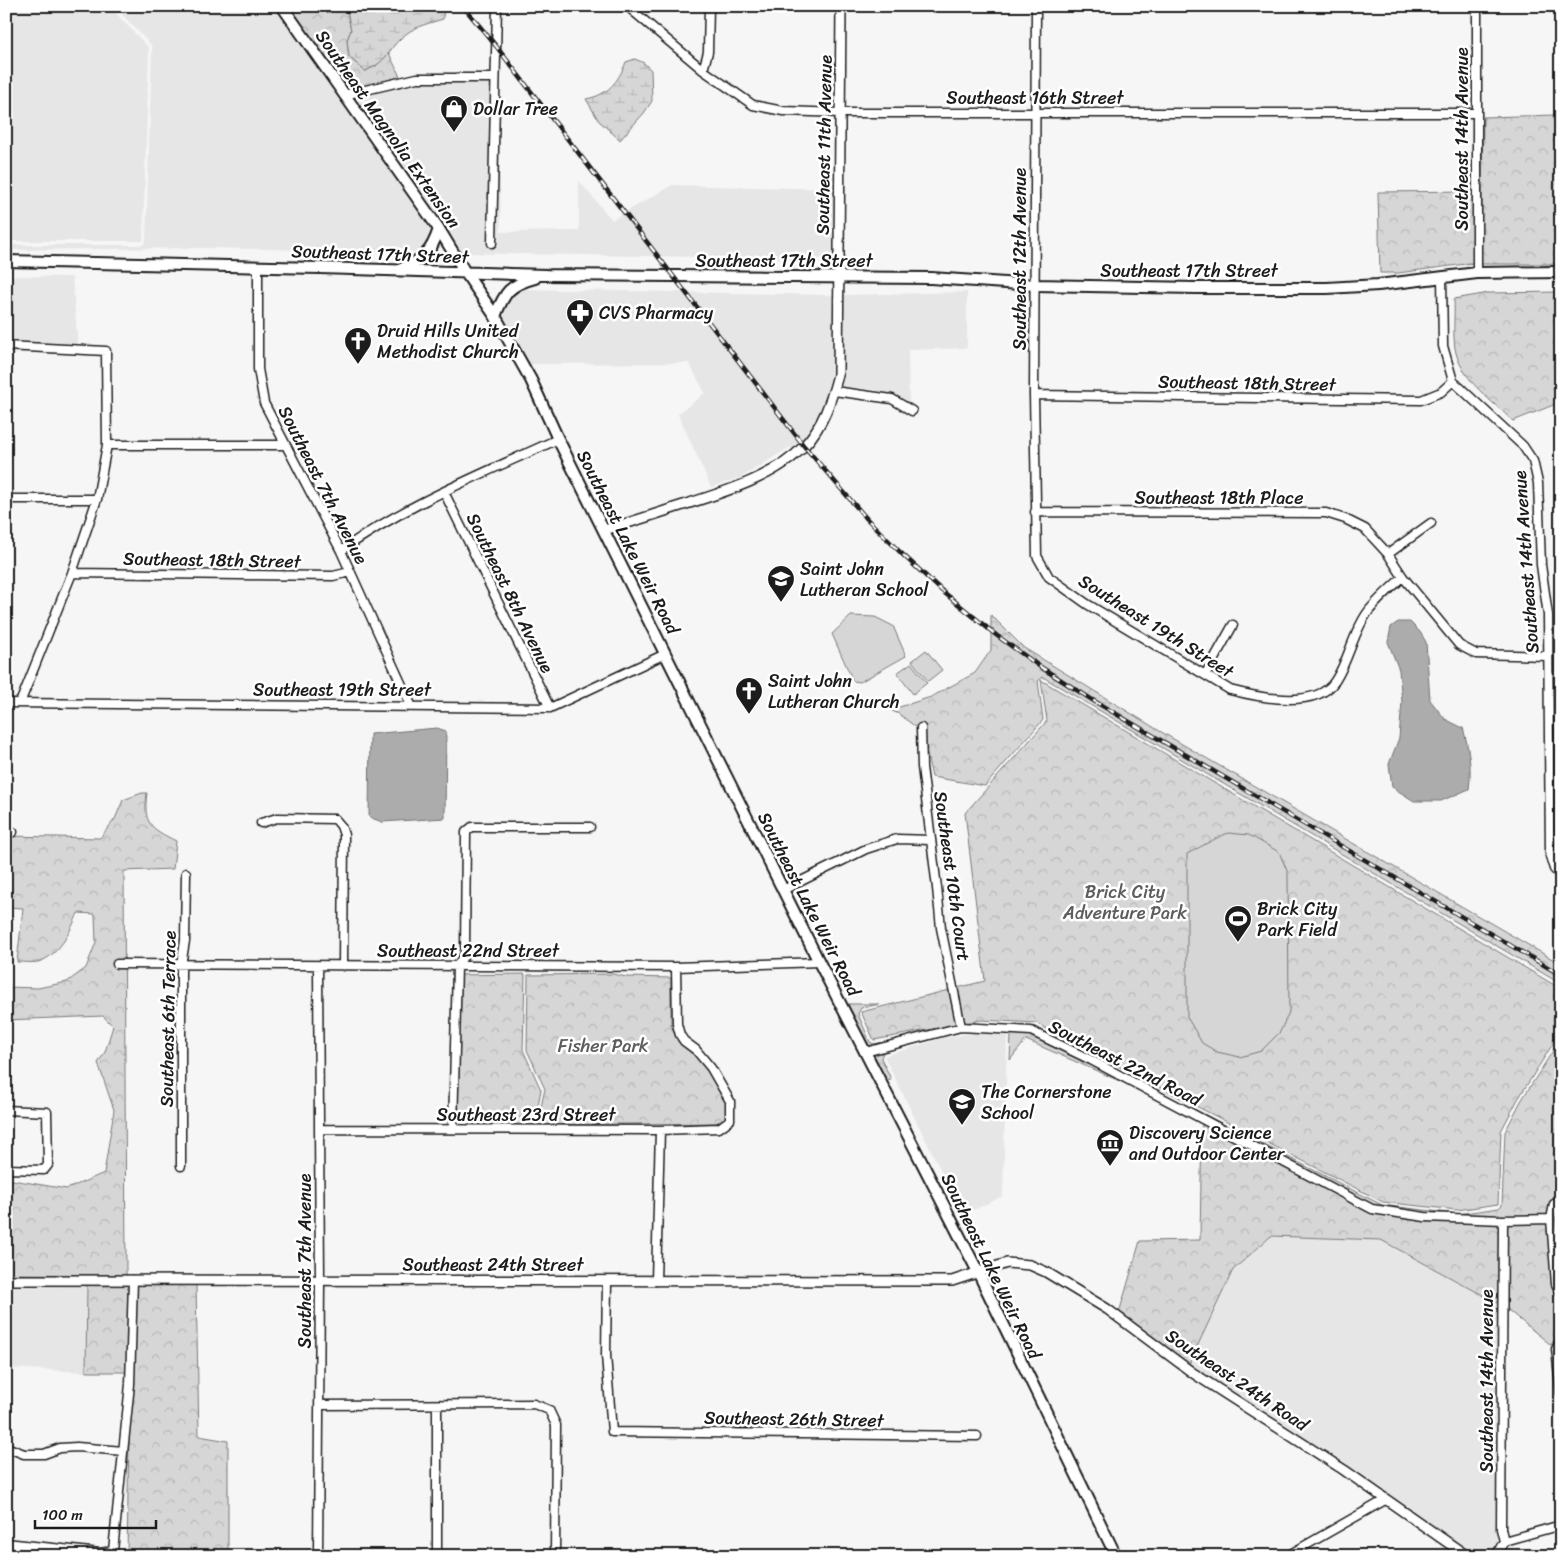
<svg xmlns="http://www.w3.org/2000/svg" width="1567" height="1562" font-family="Sriracha,sans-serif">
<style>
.built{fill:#e6e6e6}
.forest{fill:url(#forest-crowns);stroke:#797979}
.wetland{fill:url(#wetland-marsh);stroke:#797979}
.garden{fill:#d6d6d6;stroke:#797979}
.water{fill:#acacac;stroke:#727272}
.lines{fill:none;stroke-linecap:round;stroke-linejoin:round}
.minor-casing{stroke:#1c1c1c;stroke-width:11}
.tertiary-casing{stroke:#1c1c1c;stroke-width:12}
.secondary-casing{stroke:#1c1c1c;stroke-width:14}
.minor{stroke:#fff;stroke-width:8}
.tertiary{stroke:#fff;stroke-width:9}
.secondary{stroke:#fff;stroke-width:10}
.rail-casing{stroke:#1c1c1c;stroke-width:4.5}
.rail{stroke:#fff;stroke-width:2.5;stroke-dasharray:8;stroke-linecap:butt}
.labels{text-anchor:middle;stroke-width:5;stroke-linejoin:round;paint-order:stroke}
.street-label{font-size:18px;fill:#1c1c1c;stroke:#fff}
.poi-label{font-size:18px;fill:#1c1c1c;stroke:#fff;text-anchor:start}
.park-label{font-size:18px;fill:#5d5d5d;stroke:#fff}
</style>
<defs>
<pattern id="forest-crowns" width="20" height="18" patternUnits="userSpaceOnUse" patternTransform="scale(1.25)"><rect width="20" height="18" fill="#d6d6d6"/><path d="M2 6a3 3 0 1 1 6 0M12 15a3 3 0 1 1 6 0" fill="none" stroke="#b7b7b7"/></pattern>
<pattern id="wetland-marsh" width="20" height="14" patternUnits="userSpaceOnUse" patternTransform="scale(1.25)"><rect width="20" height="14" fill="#d6d6d6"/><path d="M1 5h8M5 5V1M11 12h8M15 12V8" fill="none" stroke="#b7b7b7"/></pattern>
</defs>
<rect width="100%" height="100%" fill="#f6f6f6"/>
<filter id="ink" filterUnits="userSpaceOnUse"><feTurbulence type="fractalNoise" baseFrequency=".02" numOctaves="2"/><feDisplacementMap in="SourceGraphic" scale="10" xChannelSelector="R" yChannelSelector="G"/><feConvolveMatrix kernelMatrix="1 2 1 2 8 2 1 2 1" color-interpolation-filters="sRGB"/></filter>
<g filter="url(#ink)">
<path class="built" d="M6,6H109L149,48L143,241H6Z
M114,6H277L340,97L341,101H342L435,230L431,241L423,252L200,248L6,250V245H143L146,241L152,48L151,45Z
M418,82L491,83L488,248H496L499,122L501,232L579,231V181L612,220L672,185L836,189L835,259L458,253L444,228V226L442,225L352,98Z
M6,276L72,277L78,344L6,356Z
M517,289L834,295V374L824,408L804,439L792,450L790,447L742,477L711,487L678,414L705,393L689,363L527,364L500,315L509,296Z
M967,292V348L908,350L909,405L890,402L876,390L839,386L843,295Z
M974,1033L1007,1035L1003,1196L976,1209L962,1213L884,1056L943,1038Z
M1271,1236L1381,1240L1503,1306L1501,1556H1476L1346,1466L1189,1364L1233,1270Z
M6,1284H87L86,1372L6,1368Z"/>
<path class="forest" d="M287,6H346L351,30L347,40L349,57L365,71L376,66L389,53L400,77L348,90Z
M1557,115V142H1561V264H1481L1483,117Z
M1473,191V263L1398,273H1380L1378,192Z
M1561,292V402L1513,421C1492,401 1464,382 1456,353C1452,338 1455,315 1454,299L1489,293Z
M991,615L1024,648L1163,733L1561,964V984L1043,677L1038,681L1043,720L985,786L932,777L922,732L899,714L890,710L931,697L975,673L991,650Z
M1041,680L1561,989V1031L1518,1099L1501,1131L1498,1204L1457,1210L1383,1202L1046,1029L1037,1023L981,1020L874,1040L861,1012L985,981L965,813L1047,721Z
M142,793H147C143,824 150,828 176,841L173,869L124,871L126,1275L6,1274V1179L67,1189L104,1173L114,1110L98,1063L105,1052L113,1026L103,1016L6,1020V987L38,988L67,982L86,968L96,942L95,914L78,913C70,932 59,956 38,962C32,963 23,962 17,962L23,908L6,907V836L100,838L115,819L123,800Z
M525,974L523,1050L541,1090L534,1124L537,1129H452V975Z
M613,974L626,977L671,978V1026L685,1046L710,1071L727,1106V1113L723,1121L715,1123L537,1125L545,1089L527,1050L528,975Z
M845,1004H880L861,1008L858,1014L870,1042L874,1044L982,1024L1036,1027L1045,1033L1382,1205L1457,1214L1499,1208L1502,1205L1505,1132L1521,1101L1561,1038V1329L1551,1345L1503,1306L1381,1240L1271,1236L1233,1270L1189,1364L1119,1313L1140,1241L1200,1240L1202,1117L1026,1040L1010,1060L1011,1035L1007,1031L973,1029L943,1034L883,1052L881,1058L891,1079L884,1080Z
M87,1284L196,1285L199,1436L228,1441V1556H127L130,1372H86Z"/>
<path class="wetland" d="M346,6H444L443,19C430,23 416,26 406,34C388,47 390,61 365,71L349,57L347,40L351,30Z
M635,59L644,63L651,70L652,101L644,113L620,140L599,121L586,99C608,95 618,82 626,62Z"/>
<path class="garden" d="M851,616L875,617L893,626L906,656L860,682L853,681L832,634Z
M926,650L942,670L928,681L912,661Z
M911,663L927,683L913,694L897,673Z
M1228,833L1249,835L1279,852L1288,873L1289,1012L1280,1032L1261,1051L1240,1057L1217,1052L1202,1043L1187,1017V854C1201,847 1213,839 1228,833Z"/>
<path class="water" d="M1398,622H1410L1420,632L1426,642L1430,700L1445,719L1463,728C1469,749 1472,768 1469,789L1441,801H1414L1392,787L1389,764L1399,738L1402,702L1399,670L1388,642L1391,627Z
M437,728L446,731L445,818L382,822L369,817L370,734Z"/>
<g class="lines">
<defs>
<path id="minor" d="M627,6L703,70L753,105L783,111L841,113H1477
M1036,6L1034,395L1037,556L1049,577L1087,604L1230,690C1257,697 1316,710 1335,681C1349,660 1353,632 1368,612C1378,599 1391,588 1403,577
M703,70L708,52L709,6
M344,95L417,78H495
M492,243L497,6
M258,266V369L264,403L341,551L411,705
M1477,273V6
M1442,277L1443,346L1453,381L1523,446L1533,461L1538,483L1541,565L1548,615L1550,856L1554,869L1561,877
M6,346L106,351L107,445L97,499L72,573L20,703
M834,391L892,399L912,411
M1034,395L1421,400L1441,392L1453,381
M107,445H285
M444,492L550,708
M6,499H97
M1035,512L1326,513L1345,519L1365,529L1388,554L1403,577L1459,645L1476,654L1548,656
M341,551C406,504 485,473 558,439
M1388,554L1431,523
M72,573L333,576L350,572
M1205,675L1233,625
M6,703L550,708L665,654
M921,728L922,767L937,888L941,928L961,1027
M261,823L277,818L335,819L341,826L344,835L343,966
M6,832H13
M783,890L866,849L897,839L931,840
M117,964L676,967L819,962
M318,966L320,1281L318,1556
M865,1052L961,1027L1031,1031L1091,1060L1372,1209L1425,1217L1503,1220L1551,1219L1556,1284L1561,1293
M6,1110L47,1112L48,1165L44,1170L6,1169
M319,1129L660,1130L719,1128L730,1120V1101L711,1068L696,1050L684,1041L680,1035L677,1024L676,967
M453,1129L457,966L465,954L466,832L472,827H590
M181,1166V965L185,941L186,873
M1551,1219L1554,1204L1561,1201
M1503,1220L1501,1529L1504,1541
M607,1281L606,1355L612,1432L977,1436
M656,1281L660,1130
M1561,1341L1556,1349L1561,1394
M320,1405L534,1404L549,1410L556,1425L555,1556
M437,1405V1556
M6,1447L24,1454H44L60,1448L77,1447L123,1451
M6,1543L100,1553L113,1551L130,1384L133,1280
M1287,1556L1385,1500
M1496,1556L1504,1541L1561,1525"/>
<path id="tertiary" d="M604,530C629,523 653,515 677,507C718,494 775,478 804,446C823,426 831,401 838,375L841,6
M6,1280L952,1281L1007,1263L1030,1265L1046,1272L1107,1309L1193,1373L1344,1470L1467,1556"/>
<path id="secondary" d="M282,6L439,229L465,272L495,316L531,380L558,439L819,962L978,1272L1116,1556
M6,261L320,268L546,275L931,278L1035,285L1196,288H1327L1378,285L1477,273L1561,272
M401,269C424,259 431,253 439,229
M495,316C505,292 509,285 535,278"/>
</defs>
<use href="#minor" class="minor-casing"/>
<use href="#tertiary" class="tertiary-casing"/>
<use href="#secondary" class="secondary-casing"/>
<use href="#minor" class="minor"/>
<use href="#tertiary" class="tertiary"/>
<use href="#secondary" class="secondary"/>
<defs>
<path id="rail" d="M463,6L496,46L804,446L867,519L901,553L941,590L996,635L1039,666L1094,701L1561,975"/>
</defs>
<use href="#rail" class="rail-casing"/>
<use href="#rail" class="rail"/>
</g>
</g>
<defs>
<symbol id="shop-pin" viewBox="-11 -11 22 30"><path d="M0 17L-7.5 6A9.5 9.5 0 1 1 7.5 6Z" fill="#1c1c1c" stroke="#fff"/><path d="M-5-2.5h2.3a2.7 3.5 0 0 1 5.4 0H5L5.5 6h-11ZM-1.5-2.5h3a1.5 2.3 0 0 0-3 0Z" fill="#fff"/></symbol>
<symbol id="pharmacy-pin" viewBox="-11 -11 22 30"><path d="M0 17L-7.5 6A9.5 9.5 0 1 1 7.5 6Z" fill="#1c1c1c" stroke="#fff"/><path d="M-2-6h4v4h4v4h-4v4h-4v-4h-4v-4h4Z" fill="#fff"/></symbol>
<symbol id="church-pin" viewBox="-11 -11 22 30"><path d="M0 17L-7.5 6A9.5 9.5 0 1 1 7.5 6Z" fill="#1c1c1c" stroke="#fff"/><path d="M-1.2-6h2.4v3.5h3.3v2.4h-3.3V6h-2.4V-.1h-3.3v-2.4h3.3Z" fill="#fff"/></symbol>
<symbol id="school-pin" viewBox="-11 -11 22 30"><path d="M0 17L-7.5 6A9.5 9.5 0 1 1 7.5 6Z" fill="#1c1c1c" stroke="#fff"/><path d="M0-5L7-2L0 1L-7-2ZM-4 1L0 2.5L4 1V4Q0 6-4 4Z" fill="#fff"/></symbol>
<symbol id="stadium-pin" viewBox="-11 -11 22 30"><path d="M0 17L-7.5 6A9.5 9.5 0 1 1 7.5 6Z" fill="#1c1c1c" stroke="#fff"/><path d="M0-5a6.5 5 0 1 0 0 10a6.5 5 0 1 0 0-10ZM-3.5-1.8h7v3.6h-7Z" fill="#fff"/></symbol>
<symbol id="museum-pin" viewBox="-11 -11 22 30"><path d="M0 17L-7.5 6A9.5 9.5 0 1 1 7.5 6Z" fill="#1c1c1c" stroke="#fff"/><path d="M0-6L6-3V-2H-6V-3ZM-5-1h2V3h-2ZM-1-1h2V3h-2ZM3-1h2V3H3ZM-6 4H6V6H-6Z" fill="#fff"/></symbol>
</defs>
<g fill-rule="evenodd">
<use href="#shop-pin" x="438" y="93" width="32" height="43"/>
<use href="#pharmacy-pin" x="564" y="297" width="32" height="43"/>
<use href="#church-pin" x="342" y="325" width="32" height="43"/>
<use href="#school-pin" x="765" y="563" width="32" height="43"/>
<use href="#church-pin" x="733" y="675" width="32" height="43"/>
<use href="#stadium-pin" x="1222" y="903" width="32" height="43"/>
<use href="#school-pin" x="946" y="1086" width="32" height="43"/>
<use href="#museum-pin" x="1094" y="1127" width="32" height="43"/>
</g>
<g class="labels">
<g class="street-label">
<text x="1035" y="104">Southeast 16th Street</text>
<text transform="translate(388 129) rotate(55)" y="6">Southeast Magnolia Extension</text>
<text transform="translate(1462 139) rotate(-90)" y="6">Southeast 14th Avenue</text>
<text transform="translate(824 145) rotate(-89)" y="6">Southeast 11th Avenue</text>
<text transform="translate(380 254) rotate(2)" y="6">Southeast 17th Street</text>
<text transform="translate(1020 259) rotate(-90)" y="6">Southeast 12th Avenue</text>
<text x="784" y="267">Southeast 17th Street</text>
<text x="1189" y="277">Southeast 17th Street</text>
<text transform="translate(1247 383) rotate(1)" y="6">Southeast 18th Street</text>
<text transform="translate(323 485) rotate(63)" y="6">Southeast 7th Avenue</text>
<text x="1219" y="504">Southeast 18th Place</text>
<text transform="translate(628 542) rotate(63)" y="6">Southeast Lake Weir Road</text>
<text transform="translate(212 560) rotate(1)" y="6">Southeast 18th Street</text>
<text transform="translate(1526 562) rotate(-94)" y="6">Southeast 14th Avenue</text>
<text transform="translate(510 593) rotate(64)" y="6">Southeast 8th Avenue</text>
<text transform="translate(1156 626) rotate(32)" y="6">Southeast 19th Street</text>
<text x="342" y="696">Southeast 19th Street</text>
<text transform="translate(952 876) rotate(82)" y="6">Southeast 10th Court</text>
<text transform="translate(809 904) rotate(63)" y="6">Southeast Lake Weir Road</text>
<text x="468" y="957">Southeast 22nd Street</text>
<text transform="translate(168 1019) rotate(-89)" y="6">Southeast 6th Terrace</text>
<text transform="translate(1125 1063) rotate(27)" y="6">Southeast 22nd Road</text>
<text x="526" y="1121">Southeast 23rd Street</text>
<text transform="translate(305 1261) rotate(-90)" y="6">Southeast 7th Avenue</text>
<text x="493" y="1271">Southeast 24th Street</text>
<text transform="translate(991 1266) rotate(64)" y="6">Southeast Lake Weir Road</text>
<text transform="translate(1237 1380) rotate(34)" y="6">Southeast 24th Road</text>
<text transform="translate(1487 1381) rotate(-90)" y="6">Southeast 14th Avenue</text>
<text transform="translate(794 1419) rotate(1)" y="6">Southeast 26th Street</text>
</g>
<g class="poi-label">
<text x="473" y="115">Dollar Tree</text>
<text x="599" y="319">CVS Pharmacy</text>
<text x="377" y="337">Druid Hills United<tspan x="377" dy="21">Methodist Church</tspan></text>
<text x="800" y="575">Saint John<tspan x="800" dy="21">Lutheran School</tspan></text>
<text x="768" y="687">Saint John<tspan x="768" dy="21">Lutheran Church</tspan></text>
<text x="1257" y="915">Brick City<tspan x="1257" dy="21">Park Field</tspan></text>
<text x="981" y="1098">The Cornerstone<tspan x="981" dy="21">School</tspan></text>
<text x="1129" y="1139">Discovery Science<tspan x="1129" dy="21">and Outdoor Center</tspan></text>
</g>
<g class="park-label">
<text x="1125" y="898">Brick City<tspan x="1125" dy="21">Adventure Park</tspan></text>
<text x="603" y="1052">Fisher Park</text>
</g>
</g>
<rect width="1567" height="1562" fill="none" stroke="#fff" stroke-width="25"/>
<rect x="12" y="12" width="1542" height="1537" fill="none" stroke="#1c1c1c" stroke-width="2" filter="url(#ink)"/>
<path d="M35 1520v8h121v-8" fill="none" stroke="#1c1c1c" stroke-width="2.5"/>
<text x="42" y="1520" font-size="15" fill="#1c1c1c" stroke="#ffffff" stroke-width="4" paint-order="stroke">100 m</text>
</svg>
